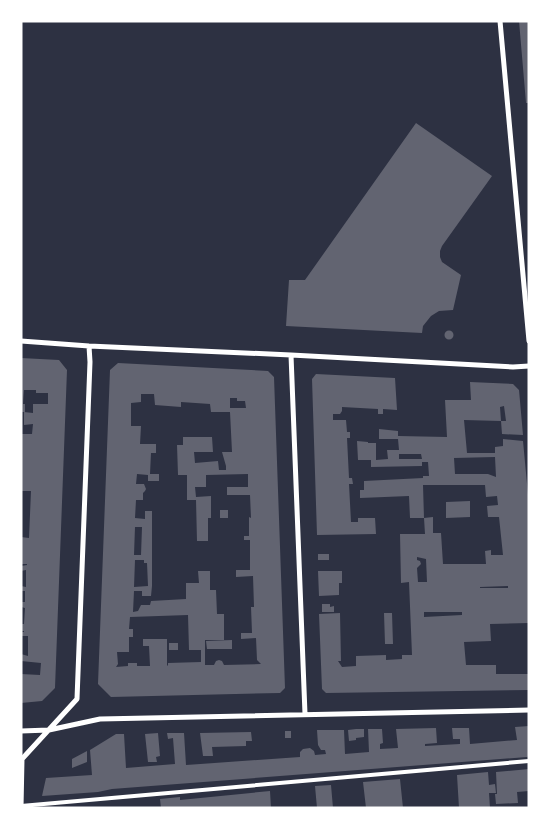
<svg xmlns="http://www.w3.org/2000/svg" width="550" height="829" font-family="Figtree,sans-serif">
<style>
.building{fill:#626471;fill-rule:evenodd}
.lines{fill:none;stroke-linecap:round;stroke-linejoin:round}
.service{stroke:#fff;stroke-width:4}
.minor{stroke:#fff;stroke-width:5}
</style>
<rect width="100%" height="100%" fill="#2d3142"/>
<path class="building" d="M519,21H529V103H526Z
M416,123L492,176L442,246L440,251V257L442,262L461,275L453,310L439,311L431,316L423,326L422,333L286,326L289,280H305Z
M444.5 335a4.5 4.5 0 1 1 9 0a4.5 4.5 0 1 1-9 0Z
M21,358L59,360L67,370L55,688L42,701L21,703V674L40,675L41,663L21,661V654L28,656V636H21L22,632H24V631H21V624H24L25,608L21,607V602H25V591H21V586L26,587V570L21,571V566L27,565V564H21V537L29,538L31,491H21V434H32L33,424L24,425V412L33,413V404H48V393H36V390H24L23,404H25V412H21Z
M118,363L268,371L274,377L285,688L280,693L111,697L98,684L110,370ZM141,394H154L155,405L181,407V402L210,404L211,412H230L232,452H222L226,466V470H219L218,461L195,463L194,452H213L212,437H183V445H177L178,475H187V500H196L197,541H208V518H211V496L196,497L195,487H206V475L248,474V487H227V495H250L251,518L249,517V536H244V540H250V570H236V577L253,576L254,607H251L252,633H241V639L256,638L257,660L261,664L224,665L222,661L219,660L216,661L214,665H205V640H224V614H217L216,590H210V571H198L199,583H186V599L151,601L150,605H141L138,611L133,612L134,591H142V596H151L152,586V511H145V519L135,518L136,500H143V493L145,491L146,489L144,484H136L137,474L148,475V481H159V474H150L151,453H156V444H140L141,426H131V403L141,402ZM230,398H237V401H245L246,408H230ZM135,527H142L141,555H134ZM135,560H144V563H147L148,586L134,587ZM188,615L189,650H201V662L168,663V665L167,666V639H143V646H149L150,666H137V663H128V666L116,667L118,664L117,652H129V637H133V629H129L130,617Z
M316,374L395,378L397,410L383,409V414H378V409L342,407V411L340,414H333V420H346L347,432H350V438H347L349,478H352L353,484H349L351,522H358V518H375L376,534L317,535L312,379Z
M470,382L513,384L519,390L523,435L502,434L501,421H506L504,406L500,407L501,421L464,420L467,453H495V447L503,446V439L523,441L529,505V623L490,624L491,641L464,642L466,665H496V674H529V690L326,693L322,689L319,614L340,613L341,661H338L342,667L356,666V656L386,655V660L402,659V655H412L409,582L401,583L400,534H425L424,518L433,517V533H441L443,564H486L485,551L491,550V555H503L499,517H488L487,506L498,505L497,496L486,497L485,485H423L424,518H410L409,496L360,498V490H364V481L423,478V476H429L428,462H422V466L371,467V460H358L357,441L368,442V443H376V460L388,459L387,450H399L398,439H379V429L398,431V436L447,437L445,400H471ZM399,454H421L422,459H399ZM495,457L496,477L488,474H455L454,458ZM417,557L426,559L427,582H418L417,568L421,564L420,561L417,560ZM508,586V588H480V587ZM424,612H462V615L424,617Z
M470,501V517L446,518V502Z
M220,510H228V518H220Z
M318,554H329V560H318Z
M318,571H342V583H339V595L319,596Z
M322,604H330V607L334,606V612H322Z
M384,613H392L393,644H385Z
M232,640V649H207L206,641Z
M169,643H178V650H169Z
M529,726V756L527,757L151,786L112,789L98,792L42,796L46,778L92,775L90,750L116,734H124L126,768L175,764L173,738L168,739L167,733H184L186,765L300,757V752L303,749L310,748L314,751L315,755L326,754L325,750H321L318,745L317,730H344L345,754L369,752L368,729H382L383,743L380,744V749L398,748L396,729L436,728L437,743L425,744V746L460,744V739H453L452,728H469L470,744L517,740L515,727Z
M356,729H364V737L356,738V740L349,741L348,730Z
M285,731H291V738H285Z
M251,732L252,741H246V746L212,747L213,756H203L200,733Z
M158,733L160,756L156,757L157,762H148L145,734Z
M87,751V762L72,768V759Z
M529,769V791L517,792L518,803L496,804L495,794H497L496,772Z
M488,772L489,785L495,784L496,793H489L490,808H459L457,775Z
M400,779L403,808H366L363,782Z
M331,785L333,808H317L315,786Z
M270,791L271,808H161L160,799L180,797V800Z"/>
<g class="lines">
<path class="service" d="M21,806L529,761"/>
<path class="minor" d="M500,21L529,341
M21,341L89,346L291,355L513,367L529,366
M291,355L305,714
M21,731L49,730L100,719L529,710
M21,808L22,759L77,699L90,362L89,346"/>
</g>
<rect width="550" height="829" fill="none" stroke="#ffffff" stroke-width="45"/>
</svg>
